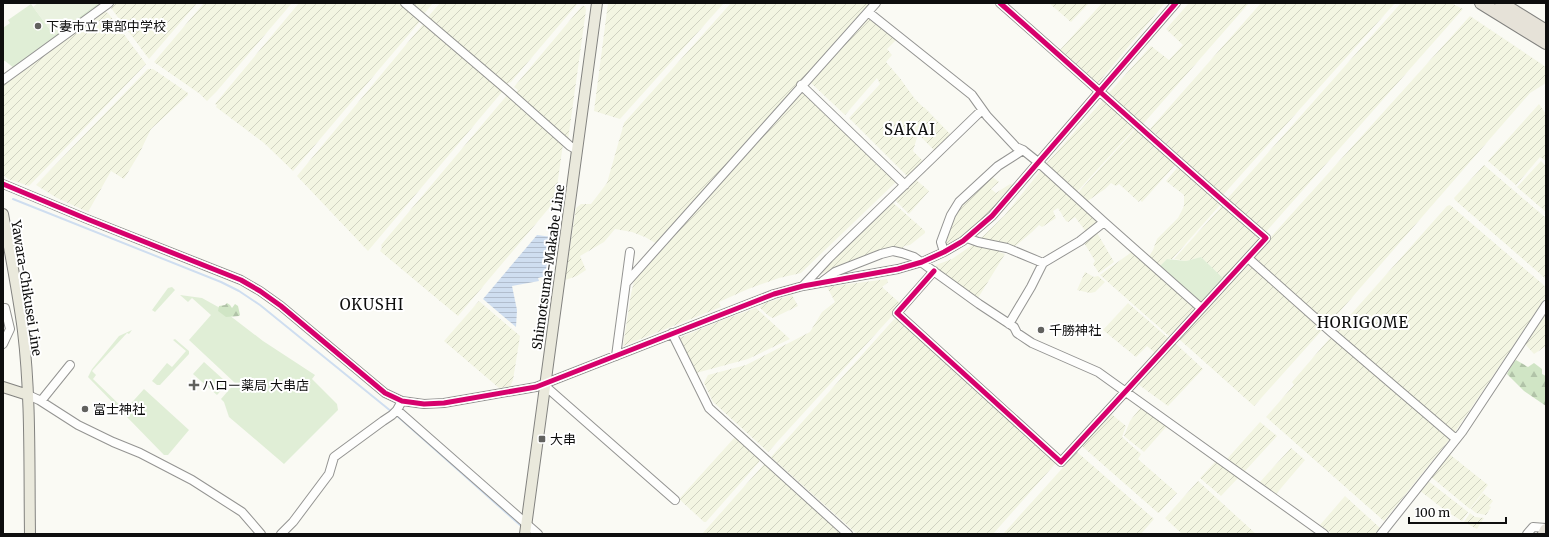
<svg xmlns="http://www.w3.org/2000/svg" width="1549" height="537" font-family="Merriweather,'Noto Sans JP',serif">
<style>
.farmland{fill:url(#farmland-furrows)}
.grass{fill:#e0eed6}
.forest{fill:url(#forest-firs)}
.pitch{fill:#eaf2e0}
.water{fill:url(#water-rules)}
.lines{fill:none;stroke-linecap:round;stroke-linejoin:round}
.stream{stroke:#cfdef0;stroke-width:2}
.minor-casing{stroke:#949492;stroke-width:10}
.major-casing{stroke:#82827f;stroke-width:12}
.highway-casing{stroke:#82827f;stroke-width:14}
.minor{stroke:#fefefd;stroke-width:8}
.major{stroke:#eae9dc;stroke-width:10}
.highway{stroke:#e6e2d8;stroke-width:12}
.cycleway-casing{stroke:#fff;stroke-width:8}
.cycleway{stroke:#d6006c;stroke-width:5}
.poi-dot{fill:#61615e;stroke:#fff;stroke-width:1.5}
.labels{text-anchor:middle;stroke-width:4;stroke-linejoin:round;paint-order:stroke}
.poi-label{font-size:13px;fill:#0e0e0e;stroke:#fff;text-anchor:start}
.street-label{font-size:13px;fill:#0e0e0e;stroke:#fff}
.quarter-label{font-size:15px;letter-spacing:1px;fill:#0e0e0e;stroke:#fff}
</style>
<defs>
<pattern id="farmland-furrows" width="10" height="10" patternUnits="userSpaceOnUse"><rect width="10" height="10" fill="#f3f5e2"/><path d="M-1 1l2-2M0 10L10 0M9 11l2-2" fill="none" stroke="#cfd1c1"/></pattern>
<pattern id="forest-firs" width="22" height="20" patternUnits="userSpaceOnUse"><rect width="22" height="20" fill="#d0e5c5"/><path d="M5 1l3.5 6h-7zM16 11l3.5 6h-7z" fill="#b1c3a8"/></pattern>
<pattern id="water-rules" width="6" height="5" patternUnits="userSpaceOnUse"><rect width="6" height="5" fill="#cfdef0"/><path d="M0 2.5h6" fill="none" stroke="#b1bdcd"/></pattern>
</defs>
<rect width="100%" height="100%" fill="#fafaf4"/>
<path class="farmland" d="M114,3H197L149,59L111,8Z
M204,3H292L217,91L207,101L200,94L154,62Z
M299,3H401L421,20L293,171L264,143L216,107L217,105L215,104Z
M410,3H433L424,14Z
M440,3H578L511,82L505,85L427,18Z
M608,3H724L620,119L594,111Z
M731,3H872L659,245L645,237L632,232L615,229L604,242L580,256L586,270L577,276L565,280L576,208L581,204H591L607,183L624,123Z
M1049,3H1089L1071,22Z
M1102,3H1165L1098,83L1060,50Z
M1189,3H1249L1143,124L1109,93L1151,46L1169,60L1183,45L1166,29Z
M1261,3H1395L1223,195L1150,129Z
M1401,3H1451L1463,9L1264,234L1227,199Z
M582,6H585L586,10L568,140L515,93L518,90L514,87Z
M104,11L108,13L146,64L145,65L29,186L8,179L3,175V83Z
M868,14L898,38L887,49L892,55L886,62L899,77L915,99L923,107H924L952,136L936,152L918,134L913,151L924,162L909,178L849,118L880,84L877,78L845,115L810,82Z
M1470,16L1546,67V83L1530,93L1328,325L1253,257Z
M424,23L502,89V92L368,251L297,176Z
M148,69H153L188,93V95L151,129L139,154L124,179L111,171L88,212L57,198L36,185Z
M802,90L897,181L801,273L779,278L748,289L719,302L721,307L623,346L631,294L634,281L669,242L678,228Z
M508,94L563,144L555,201L458,316L380,251L382,248L381,245Z
M1104,99L1136,127L1076,193L1046,164Z
M1539,104L1546,114V161L1540,157L1516,185L1488,161Z
M1137,127L1176,164L1142,202L1140,200L1139,202L1119,184L1116,186L1111,183L1105,189L1086,202L1077,194Z
M1541,161L1546,166V212L1517,187Z
M1484,165L1546,218V279L1455,200L1454,198Z
M1177,168L1179,169L1181,168L1221,204L1172,259H1167L1159,267L1148,258L1153,250L1157,239L1178,218L1184,206V195L1166,181Z
M1042,169L1100,220L1087,233L1075,217L1068,222L1066,221L1058,208L1053,211L1056,218L1042,227L1039,225L1032,232L1013,248L979,240L1004,216Z
M990,175L999,182L991,189L996,193L1010,184L1014,185L980,222L961,237L944,247L943,242L962,203Z
M914,178L929,191L909,214L894,199Z
M891,201L925,231V233L910,245L904,246L902,249L862,259L818,275L828,262Z
M1223,205L1261,238L1225,280L1201,257L1186,261L1174,259Z
M1450,205L1546,287V297L1455,432L1453,433L1337,333V330L1447,206Z
M1096,231L1114,262L1099,273L1093,264L1095,261L1083,241Z
M975,243L1000,248L999,252L1005,254L978,298L937,269L936,265L952,259Z
M1133,251L1196,307L1169,336L1100,275Z
M1247,264H1249L1323,329L1254,406L1179,339Z
M1085,272L1094,277L1098,276L1105,282L1095,292L1090,293L1077,290Z
M887,279L888,282L882,287L902,305L768,452L713,402L704,383L708,375L746,365L810,332L822,312L835,302L827,287Z
M792,295L798,306L773,318L769,316L759,307L765,303Z
M479,301L520,336L513,380L510,387L499,388L444,341Z
M1128,303L1168,338L1155,353L1147,346L1136,357L1103,330Z
M756,308L790,339L748,359L696,373L693,364H690L679,340V338L720,321Z
M1546,313V346L1534,354L1525,344Z
M895,318H898L1056,462L1055,464L993,534H857L771,457Z
M1330,338H1332L1448,438L1449,440L1384,521L1266,417L1294,385L1292,382Z
M1173,341L1203,369L1168,406L1135,382Z
M1141,407L1167,426L1144,452L1124,436L1130,421Z
M1110,413L1126,426L1122,437L1141,454L1138,459L1177,493L1159,513L1157,512L1083,447L1082,445Z
M1260,422L1277,436L1245,471L1227,459Z
M735,437L760,458L759,462L706,522H704L679,499Z
M1291,448L1305,460L1276,494L1260,482Z
M1077,452L1154,519L1141,534H1003Z
M1448,453L1488,485L1470,509L1430,476Z
M1216,461L1238,478L1221,496L1200,478Z
M765,463L845,534H702Z
M1427,480L1468,512L1462,521L1446,511L1419,490Z
M1198,481L1256,534H1182L1165,518Z
M1483,493L1493,501L1489,506L1491,507L1486,515L1476,513L1471,509Z
M1345,496L1380,528L1375,534H1332L1320,525Z
M1470,513L1475,517L1484,518L1477,529L1464,522Z"/>
<path class="grass" d="M98,3H104L14,68L5,61H3V28L10,23L8,20L31,4L54,35Z
M1201,257L1225,280L1219,283L1200,304L1159,267L1167,259L1186,261Z
M172,287L175,290L155,312L152,310L168,288Z
M180,295L202,298L220,308L263,341L315,375L312,379L337,404L338,410L284,464L229,417L224,402L221,399L235,383L189,340L211,315L192,298L188,302Z
M132,330L129,334L127,333L92,371L96,375L93,379L125,410L144,389L189,430L168,455H164L88,377L92,369L119,336Z
M175,339L189,351V354L160,385H157L152,381L167,363L172,367L186,351L173,340Z
M204,362L224,380V387L217,395L193,374Z"/>
<path class="forest" d="M227,303L230,305L232,308L235,304L238,306L240,315L239,316L226,317L218,311L219,306L225,305Z
M1516,360L1528,367L1534,363L1542,369V374L1546,376V406L1524,391L1507,374L1512,364Z"/>
<path class="pitch" d="M38,3H98L54,35L33,7Z"/>
<path class="water" d="M537,235L552,237L546,276L538,278L539,281L512,286L517,310L516,327L483,299Z"/>
<g class="lines">
<path class="stream" d="M13,199L221,282L239,291L260,305L392,412
M395,414L520,525"/>
<defs>
<path id="minor" d="M405,3L507,90L570,146L577,150
M868,12L972,95L987,116L1016,147L1023,150
M3,80L109,3
M801,85L905,185
M3,184L87,219L241,280L260,291L281,306L385,393L402,401L424,404L444,403L536,387L774,294L803,286L898,269L922,262L944,252L963,241L992,216L1176,3
M967,238L978,242L1007,248L1043,263
M944,252L941,242L951,215L959,202L998,166L1023,150L1038,162L1104,222L1201,308
M1248,258L1331,332L1456,439
M934,271L897,313L1061,462L1266,238C1176,161 1089,81 1000,3
M823,281L835,272L881,254L893,251L902,253L914,257L979,304L1014,327L1017,333L1032,343L1098,372L1324,534
M626,283L876,3
M803,286L829,258L982,110
M3,308H5L10,329L3,344
M1009,324L1031,287L1043,263L1080,241L1104,222
M672,333L709,408L848,534
M616,356L630,252
M544,385L675,500
M28,395L39,400L78,425L113,442L140,453L192,480L242,512L261,534
M41,401L70,365
M402,401L397,410L538,534
M281,534L293,522L329,474L334,457L383,421L392,415L397,410
M1381,534L1462,432L1546,305
M1527,534L1533,527L1546,528"/>
<path id="major" d="M3,214C10,253 18,292 23,331C31,398 29,467 30,534
M3,387L28,395
M525,534L597,3"/>
<path id="highway" d="M1481,3L1546,43
M1501,3L1546,31
M1544,534L1546,530"/>
</defs>
<use href="#minor" class="minor-casing"/>
<use href="#major" class="major-casing"/>
<use href="#highway" class="highway-casing"/>
<use href="#minor" class="minor"/>
<use href="#major" class="major"/>
<use href="#highway" class="highway"/>
<defs>
<path id="cycleway" d="M3,184L87,219L241,280L260,291L281,306L385,393L402,401L424,404L444,403L536,387L774,294L803,286L898,269L922,262L944,252L963,241L992,216L1176,3
M934,271L897,313L1061,462L1266,238C1176,161 1089,81 1000,3"/>
</defs>
<use href="#cycleway" class="cycleway-casing"/>
<use href="#cycleway" class="cycleway"/>
</g>
<g class="poi-dot">
<circle cx="38" cy="26" r="4"/>
<circle cx="1041" cy="330" r="4"/>
<path d="M192 379h4v4h4v4h-4v4h-4v-4h-4v-4h4z"/>
<circle cx="85" cy="409" r="4"/>
<rect x="538" y="435" width="8" height="8" rx="2"/>
</g>
<g class="labels">
<g class="poi-label">
<text x="46" y="31">下妻市立 東部中学校</text>
<text x="1049" y="335">千勝神社</text>
<text x="202" y="390">ハロー薬局 大串店</text>
<text x="93" y="414">富士神社</text>
<text x="550" y="444">大串</text>
</g>
<g class="street-label">
<text transform="translate(548 267) rotate(-82)" y="5">Shimotsuma-Makabe Line</text>
<text transform="translate(27 288) rotate(81)" y="5">Yawara-Chikusei Line</text>
</g>
<g class="quarter-label">
<text x="910" y="135">SAKAI</text>
<text x="372" y="310">OKUSHI</text>
<text x="1363" y="328">HORIGOME</text>
</g>
</g>
<rect width="1549" height="537" fill="none" stroke="#0e0e0e" stroke-width="8"/>
<path d="M1409 517v6h97v-6" fill="none" stroke="#0e0e0e" stroke-width="2"/>
<text x="1415" y="517" font-size="12" fill="#0e0e0e" stroke="#ffffff" stroke-width="3" paint-order="stroke">100 m</text>
</svg>
